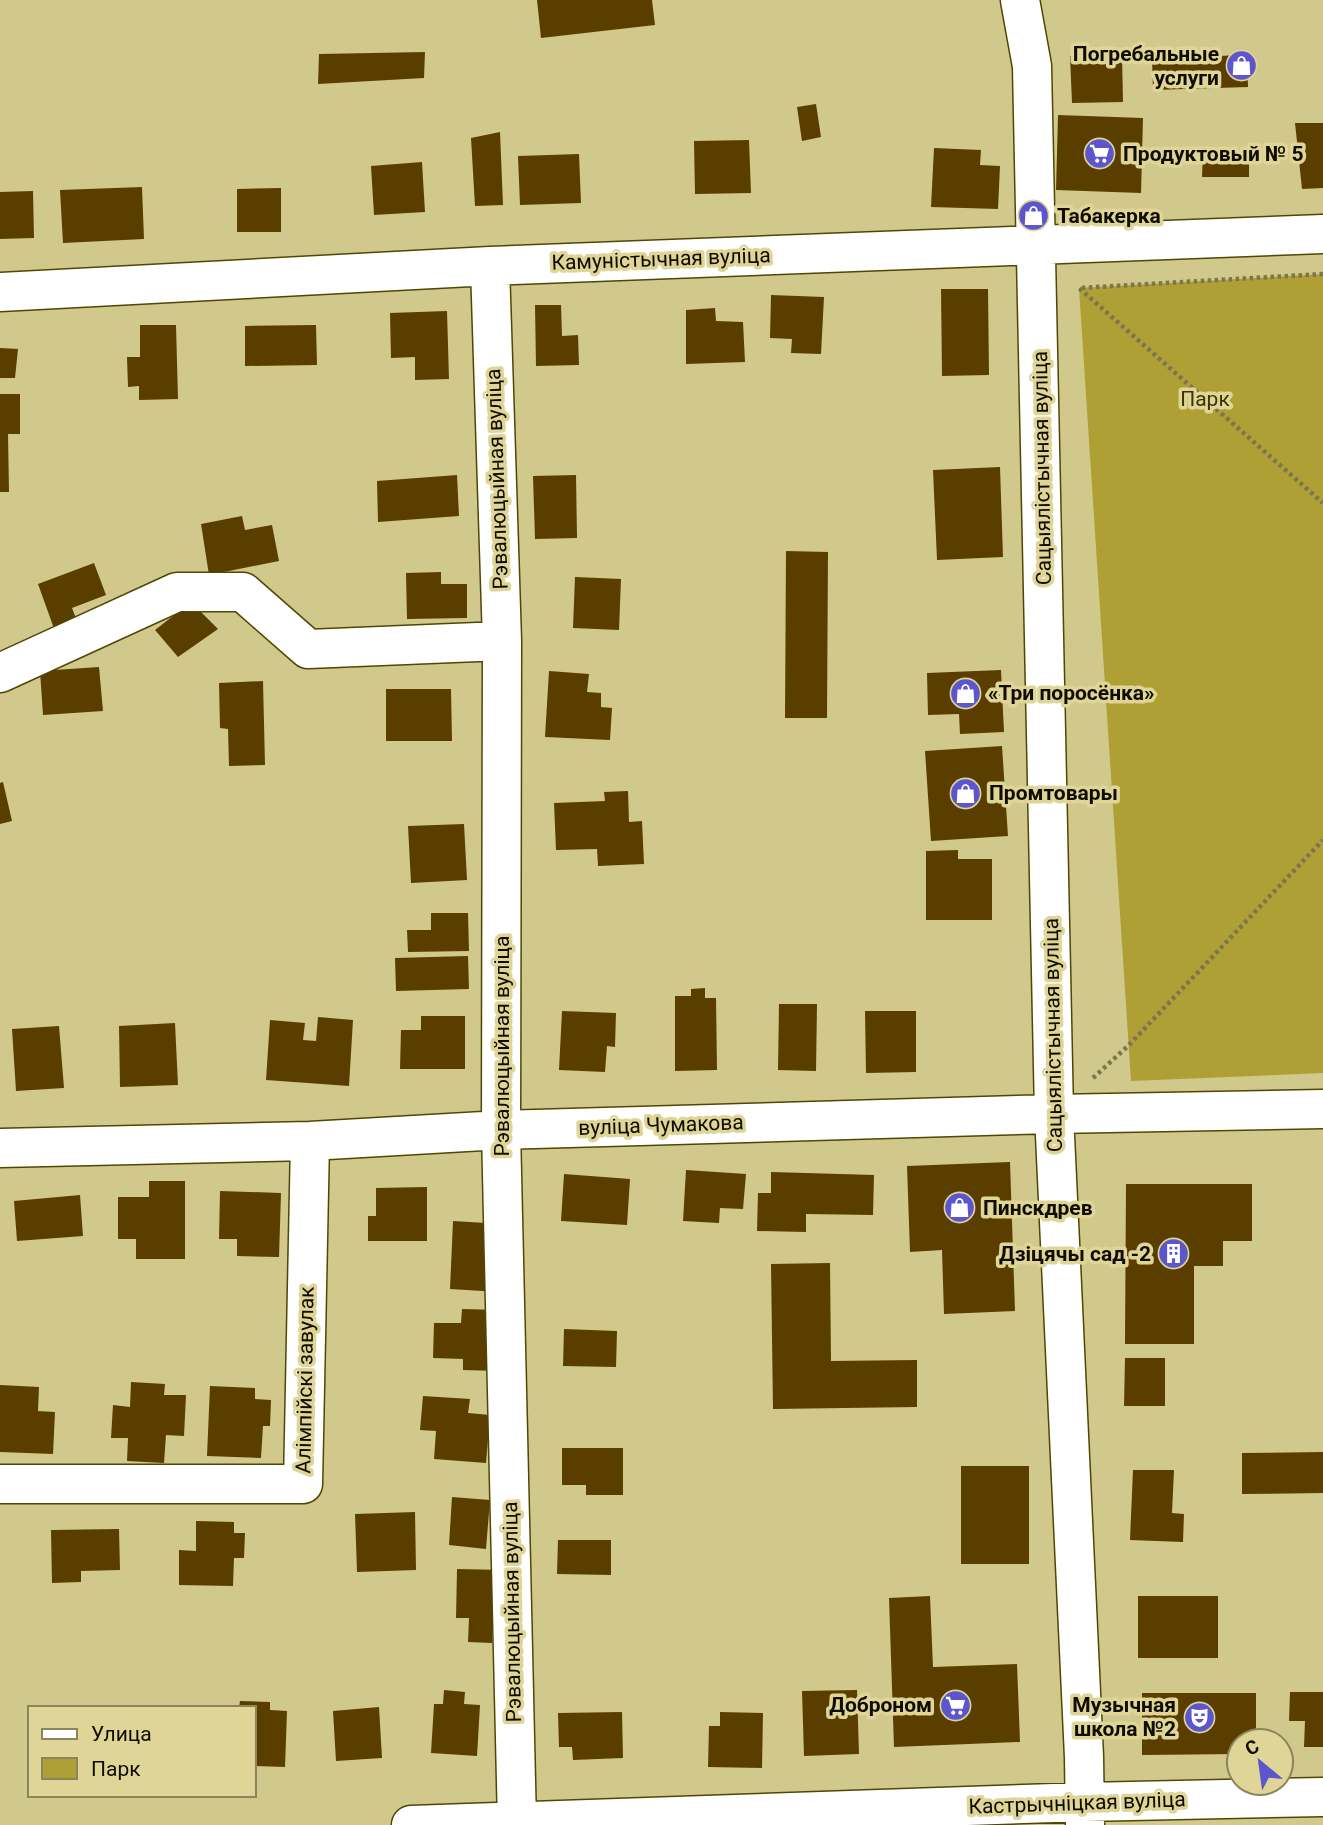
<svg xmlns="http://www.w3.org/2000/svg" width="1323" height="1825" font-family="Roboto,sans-serif">
<style>
.green{fill:#afa036}
.building{fill:#5a3e00}
.lines{fill:none;stroke-linecap:round;stroke-linejoin:round}
.minor-casing{stroke:#504703;stroke-width:41}
.path{stroke:#7c754d;stroke-width:4.5;stroke-dasharray:3.5 3.5;stroke-linecap:butt}
.minor{stroke:#fff;stroke-width:38}
.labels{text-anchor:middle;stroke-width:7;stroke-linejoin:round;paint-order:stroke}
.poi-label{font-size:21px;font-weight:bold;fill:#100c00;stroke:#ded597;text-anchor:start}
.street-label{font-size:21px;fill:#100c00;stroke:#ded597}
.park-label{font-size:21px;fill:#3a3300;stroke:#ded597}
</style>
<rect width="100%" height="100%" fill="#d1c88b"/>
<path class="green" d="M1323,274V1073L1131,1081L1079,288Z"/>
<path class="building" d="M537,0H652L655,25L541,38Z
M425,52L424,78L318,84L319,54Z
M1122,55L1123,102L1072,103L1070,56Z
M1247,55L1248,87L1153,90L1152,58Z
M816,104L821,137L802,141L797,107Z
M1058,115L1143,118L1141,193L1056,190Z
M1295,123H1323V188L1302,189Z
M500,132L503,205L475,206L471,138Z
M749,140L751,193L695,194L694,141Z
M934,148L981,150L980,165L1000,166L998,209L931,207Z
M1203,153L1249,154V177H1202Z
M579,154L581,203L520,205L518,156Z
M422,162L425,212L374,215L371,166Z
M142,187L144,239L63,243L60,190Z
M281,188V232H237V189Z
M33,191L34,238L0,239V192Z
M941,289H988L989,375L942,376Z
M771,295L824,297L821,354L791,353L792,339L770,338Z
M535,305H561L562,336L578,335L579,365L536,366Z
M715,308L716,321L743,322L745,362L686,364V310Z
M447,311L449,379L415,380V357L391,358L390,313Z
M140,325H176L178,399L139,400V386L128,387L127,357H140Z
M316,325L317,365L245,366V326Z
M0,348L18,349L15,378H0Z
M0,394H20V434H8L9,492H0Z
M1000,467L1003,557L937,560L933,470Z
M457,475L459,516L378,522L377,481Z
M576,475L577,538L535,539L533,476Z
M242,516L245,530L272,525L279,561L209,575L201,524Z
M786,551L828,552L827,718H785Z
M94,563L106,595L72,608L79,626L56,634L38,584Z
M441,572V584H467V618L407,619L406,573Z
M575,577L621,579L619,630L573,628Z
M191,602L218,629L178,657L155,630Z
M99,667L103,711L43,715L40,671Z
M1001,670L1004,732L960,734L959,714L928,715L927,673Z
M549,671L589,674L587,692L601,693V707L612,708L610,740L545,737Z
M263,681L265,765L229,766L228,729L220,728L219,683Z
M386,689H451L452,741H386Z
M1002,746L1008,836L931,841L925,751Z
M3,782L12,821L0,824V783Z
M628,791L629,822L642,821L644,864L598,866L597,849L556,850L554,803L605,801L604,792Z
M464,824L467,880L411,883L408,826Z
M958,850V859H992V920H926V851Z
M431,913H468L469,951L408,952L407,930H431Z
M468,956L469,989L396,991L395,958Z
M705,988V998H716L717,1070L675,1071V996H691V989Z
M779,1004H817L816,1071L778,1070Z
M562,1011L616,1013L615,1047L607,1046L605,1072L559,1070Z
M865,1011H916V1072L866,1073Z
M421,1016H465V1069H400L401,1030H421Z
M318,1017L353,1020L349,1086L266,1080L270,1020L305,1023L303,1040L316,1041Z
M175,1023L178,1085L120,1087L119,1026Z
M59,1026L64,1088L16,1091L12,1029Z
M1010,1162L1015,1311L944,1314L942,1250L910,1252L907,1166Z
M686,1170L746,1174L743,1209L720,1208L719,1223L683,1221Z
M771,1172L874,1175L873,1215L806,1214V1232L757,1231L758,1193H771Z
M564,1174L630,1179L627,1225L561,1221Z
M149,1181H185V1259H136V1239H118V1197H149Z
M1126,1184H1252V1241H1223V1266H1194V1344H1125Z
M427,1187V1241H368V1216H376V1188Z
M220,1191L281,1193L279,1257L237,1256V1239H219Z
M80,1195L83,1236L17,1241L14,1201Z
M453,1221L502,1224L499,1292L450,1289Z
M830,1263L831,1361L917,1360V1407L773,1409L771,1264Z
M462,1309L499,1310L498,1371L463,1370V1359L433,1358L434,1323H461Z
M564,1329L617,1331L616,1367L563,1366Z
M1125,1358H1165V1406H1124Z
M131,1382L165,1384L164,1395H186L184,1436L166,1435L164,1463L127,1461L128,1438H111L113,1405L130,1407Z
M0,1385L39,1387L38,1411L55,1412L53,1454L0,1452Z
M210,1386L255,1388V1399L271,1400L270,1426H263L261,1458L207,1456Z
M423,1396L470,1399L468,1413L490,1415L486,1463L434,1459L436,1431L420,1430Z
M562,1448H623V1495H586V1485H562Z
M1323,1452V1493L1242,1494V1453Z
M961,1466H1029V1564H961Z
M1133,1470H1174L1172,1513L1184,1514L1183,1542L1130,1540Z
M452,1497L490,1500L486,1549L449,1545Z
M415,1512L416,1570L357,1572L355,1514Z
M196,1521L234,1522V1533H245L244,1558H234L233,1586L179,1585V1550L196,1551Z
M119,1529L120,1570L81,1571V1582L52,1583L51,1530Z
M558,1540H611V1575L557,1574Z
M457,1569L505,1570L499,1628H492V1643L468,1642L469,1618H456Z
M930,1596L933,1667L1017,1664L1020,1742L894,1747L889,1598Z
M1138,1596H1218V1658H1138Z
M444,1690L465,1692L464,1704L480,1705L477,1756L431,1753L434,1704H443Z
M857,1690L859,1754L804,1756L802,1691Z
M1290,1692H1323V1747H1304L1305,1721H1289Z
M1142,1693H1256V1741H1239V1754L1142,1755Z
M240,1701L270,1702V1710L287,1711L285,1767L254,1766V1708H239Z
M379,1707L382,1758L336,1761L333,1711Z
M622,1712L623,1758L573,1760L572,1747H559L558,1713Z
M720,1712L763,1713L762,1768L708,1767L709,1726H720Z"/>
<g class="lines">
<defs>
<path id="minor" d="M1020,0L1032,66L1054,1114L1084,1757L1085,1825
M490,266L502,641L501,1130L517,1825
M0,292L490,266L1323,234
M0,673L177,592H243L308,649L502,641
M0,1148L310,1141L501,1130L1054,1114L1323,1109
M0,1484H303L310,1141
M411,1825L1084,1802L1323,1797"/>
</defs>
<use href="#minor" class="minor-casing"/>
<path class="path" d="M1323,274L1079,288L1323,503
M1093,1078L1129,1045L1323,840"/>
<use href="#minor" class="minor"/>
</g>
<defs>
<symbol id="shop-disc" viewBox="-11 -11 22 22"><circle r="9.5" fill="#5d55ce" stroke="#ded597"/><path d="M-5-2.5h2.3a2.7 3.5 0 0 1 5.4 0H5L5.5 6h-11ZM-1.5-2.5h3a1.5 2.3 0 0 0-3 0Z" fill="#fff"/></symbol>
<symbol id="supermarket-disc" viewBox="-11 -11 22 22"><circle r="9.5" fill="#5d55ce" stroke="#ded597"/><path d="M-6-5.5h2.5l.6 2H6L4.5 2H-2.5L-4.4-4H-6ZM-1.5 3.2a1.3 1.3 0 1 0 .1 0ZM3 3.2a1.3 1.3 0 1 0 .1 0Z" fill="#fff"/></symbol>
<symbol id="building-disc" viewBox="-11 -11 22 22"><circle r="9.5" fill="#5d55ce" stroke="#ded597"/><path d="M-4-6H4V6H1V3H-1V6H-4ZM-2.5-4.3h1.7v1.8h-1.7ZM.8-4.3h1.7v1.8H.8ZM-2.5-1h1.7V.8h-1.7ZM.8-1h1.7V.8H.8Z" fill="#fff"/></symbol>
<symbol id="theatre-disc" viewBox="-11 -11 22 22"><circle r="9.5" fill="#5d55ce" stroke="#ded597"/><path d="M-5-5.5Q0-4 5-5.5V0Q5 5 0 6Q-5 5-5 0ZM-3.3-2.5H-1v1.5H-3.3ZM1-2.5H3.3v1.5H1ZM-2.8 1Q0 5.5 2.8 1Z" fill="#fff"/></symbol>
</defs>
<g fill-rule="evenodd">
<use href="#shop-disc" x="1224" y="48" width="35" height="35"/>
<use href="#supermarket-disc" x="1082" y="136" width="35" height="35"/>
<use href="#shop-disc" x="1016" y="198" width="35" height="35"/>
<use href="#shop-disc" x="948" y="676" width="35" height="35"/>
<use href="#shop-disc" x="948" y="776" width="35" height="35"/>
<use href="#shop-disc" x="942" y="1190" width="35" height="35"/>
<use href="#building-disc" x="1156" y="1236" width="35" height="35"/>
<use href="#supermarket-disc" x="938" y="1688" width="35" height="35"/>
<use href="#theatre-disc" x="1182" y="1700" width="35" height="35"/>
</g>
<g class="labels">
<g class="poi-label">
<text x="1219" y="61" text-anchor="end">Погребальные<tspan x="1219" dy="24">услуги</tspan></text>
<text x="1123" y="161">Продуктовый № 5</text>
<text x="1057" y="223">Табакерка</text>
<text x="988" y="700">«Три поросёнка»</text>
<text x="989" y="800">Промтовары</text>
<text x="983" y="1215">Пинскдрев</text>
<text x="1151" y="1261" text-anchor="end">Дзіцячы сад -2</text>
<text x="932" y="1712" text-anchor="end">Доброном</text>
<text x="1176" y="1712" text-anchor="end">Музычная<tspan x="1176" dy="24">школа №2</tspan></text>
</g>
<g class="street-label">
<text transform="translate(661 259) rotate(-2)" y="7">Камуністычная вуліца</text>
<text transform="translate(1042 468) rotate(-91)" y="7">Сацыялістычная вуліца</text>
<text transform="translate(497 479) rotate(-92)" y="7">Рэвалюцыйная вуліца</text>
<text transform="translate(1053 1035) rotate(-91)" y="7">Сацыялістычная вуліца</text>
<text transform="translate(502 1046) rotate(-90)" y="7">Рэвалюцыйная вуліца</text>
<text transform="translate(661 1125) rotate(-2)" y="7">вуліца Чумакова</text>
<text transform="translate(305 1380) rotate(-89)" y="7">Алімпійскі завулак</text>
<text transform="translate(512 1612) rotate(-91)" y="7">Рэвалюцыйная вуліца</text>
<text transform="translate(1077 1803) rotate(-2)" y="7">Кастрычніцкая вуліца</text>
</g>
<g class="park-label">
<text x="1205" y="406">Парк</text>
</g>
</g>
<rect x="28" y="1706" width="228" height="91" fill="#ded597" stroke="#8c855b" stroke-width="2"/>
<rect x="42" y="1729" width="35" height="10" fill="#ffffff" stroke="#8c855b" stroke-width="2"/>
<text x="91" y="1741" font-size="21" fill="#100c00">Улица</text>
<rect x="42" y="1758" width="35" height="21" fill="#afa036" stroke="#8c855b" stroke-width="2"/>
<text x="91" y="1776" font-size="21" fill="#100c00">Парк</text>
<g transform="translate(1260 1762) rotate(331)"><circle r="33" fill="#ded597" stroke="#8c855b" stroke-width="2"/>
<path d="M0-5L12 26L0 18L-12 26Z" fill="#5d55ce"/>
<text y="-10" font-size="19" font-weight="bold" text-anchor="middle" fill="#100c00">С</text>
</g>
</svg>
